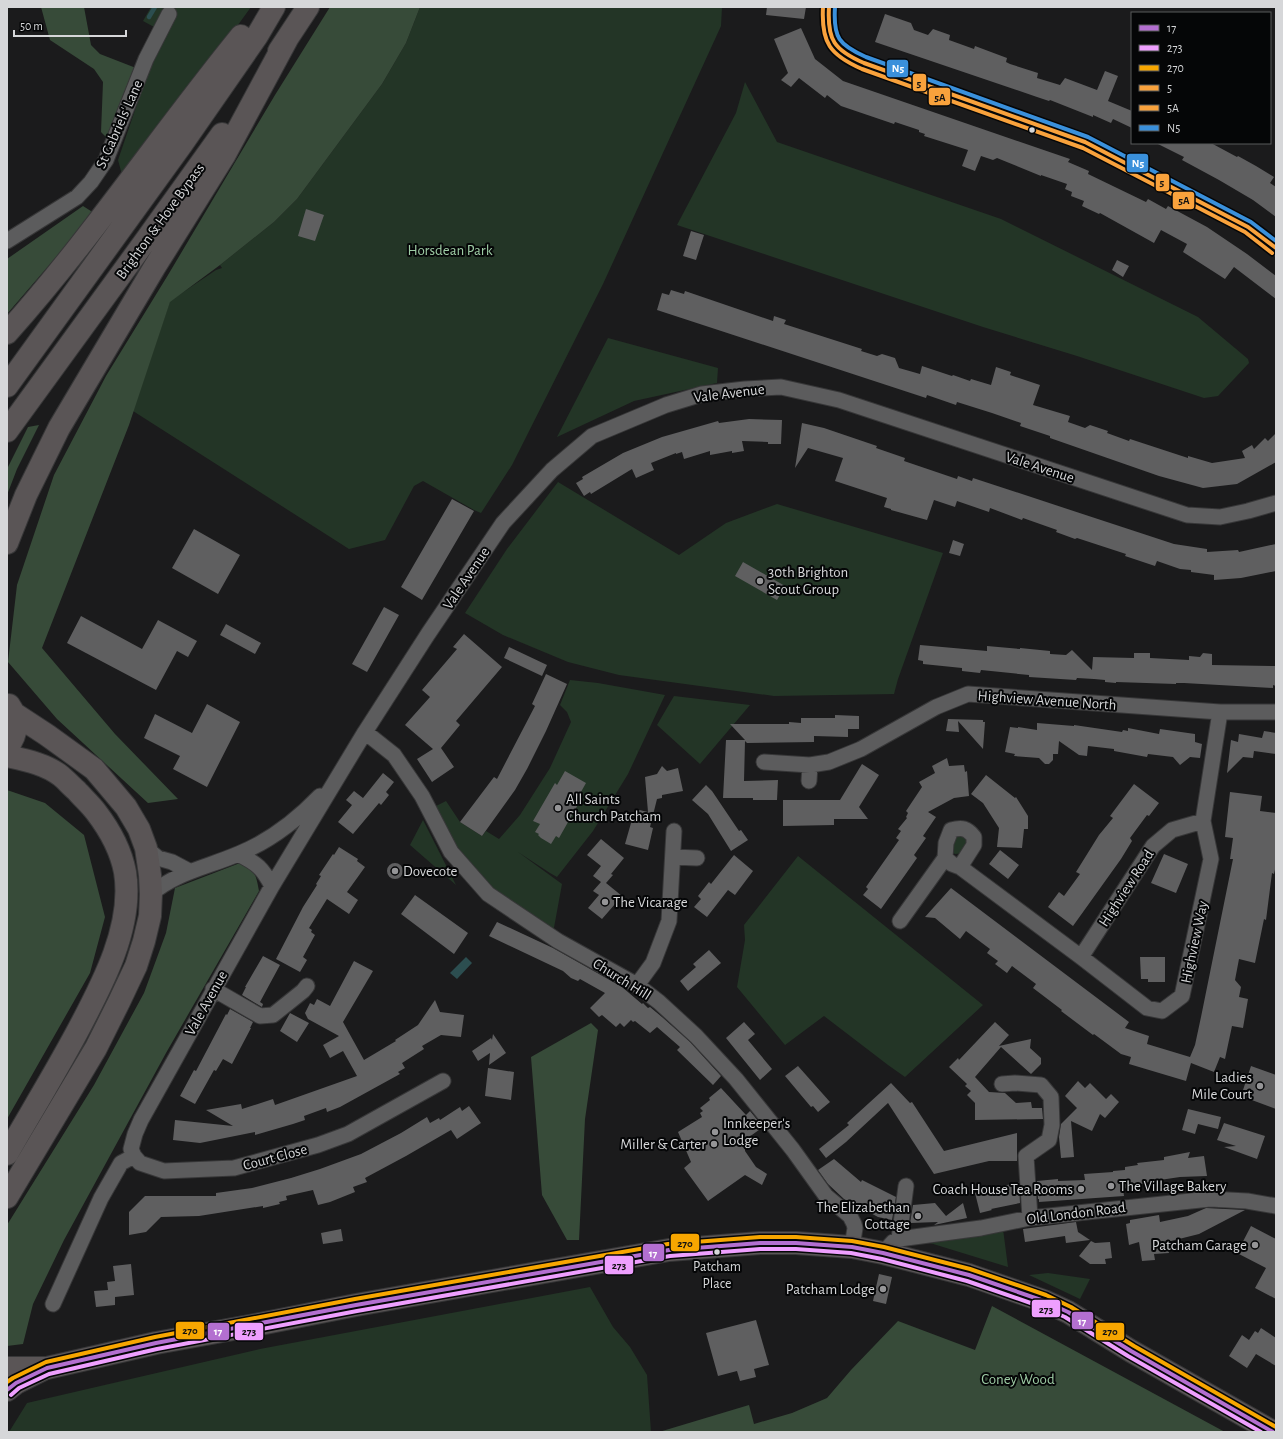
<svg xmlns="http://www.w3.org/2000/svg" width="1283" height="1439" font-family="'Alegreya Sans',sans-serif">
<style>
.green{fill:#233526}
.forest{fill:#374b39}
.water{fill:#2c4e50}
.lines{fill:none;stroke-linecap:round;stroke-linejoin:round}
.stream{stroke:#2c4e50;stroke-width:4.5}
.building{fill:#5f5f60}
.minor-casing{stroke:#373738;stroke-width:17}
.trunk-casing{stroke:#373738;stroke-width:24}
.minor{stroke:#5c5c5d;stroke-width:15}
.trunk{stroke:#5a5556;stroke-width:22}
.bus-1-casing{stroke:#050607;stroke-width:7}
.bus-2-casing{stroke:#050607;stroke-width:7}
.bus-3-casing{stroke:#050607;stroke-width:7}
.bus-4-casing{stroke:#050607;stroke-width:7}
.bus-5-casing{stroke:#050607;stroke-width:7}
.bus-6-casing{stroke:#050607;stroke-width:7}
.bus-1{stroke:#b36fd0;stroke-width:4}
.bus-2{stroke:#ee9ffe;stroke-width:4}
.bus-3{stroke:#f7a600;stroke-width:4}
.bus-4{stroke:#f9a23c;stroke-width:4}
.bus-5{stroke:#f9a23c;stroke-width:4}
.bus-6{stroke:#3a90db;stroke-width:4}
.bus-dot{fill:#d6d7d9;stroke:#050607;stroke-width:1.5}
.poi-dot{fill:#959597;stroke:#050607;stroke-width:1.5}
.labels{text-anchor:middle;stroke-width:4;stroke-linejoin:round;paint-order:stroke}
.bus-label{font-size:14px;fill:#d6d7d9;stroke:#050607}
.street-label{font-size:15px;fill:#d6d7d9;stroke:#050607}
.park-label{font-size:15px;fill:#9ecca5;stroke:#050607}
.poi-label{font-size:15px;fill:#d6d7d9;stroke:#050607;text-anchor:start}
.line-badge{stroke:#050607;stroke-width:1.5}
.badge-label{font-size:11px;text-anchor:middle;font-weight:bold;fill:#fff}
.pale-badge-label{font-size:11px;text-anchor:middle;font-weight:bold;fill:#111}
</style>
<rect width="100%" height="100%" fill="#1b1b1c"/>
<path class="green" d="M151,7H167L154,27L143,21Z
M176,7H251L124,182L118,160L145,81Z
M420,7H722L721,26L603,284L512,465L481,513L474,510L423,481L414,486L385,540L349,549L133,411L170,301L216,270L222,268L220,265L274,222L297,199L382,84L406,43Z
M745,82L777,142L1001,219L1198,317L1248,359L1249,363L1218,396L1204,398L1077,356L983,327L677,225L736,113Z
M608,338L718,368L717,383L634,401L557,437Z
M558,482L679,555L726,523L777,504L943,553L898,679L894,694L774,696L619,675L568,662L503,635L465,613L507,549Z
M570,680L598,683L665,695L628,774L593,831L557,877L550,873L518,852L562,884L553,933L485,883L467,862L448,834L436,806L446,801L460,822L482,836L486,831L499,839L520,815L550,768L571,722L567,712L560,705Z
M674,696L750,705L700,764L657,725Z
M423,820L456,885L410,845Z
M956,834L966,837L968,842C964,849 963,854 955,854L952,852L951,844Z
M798,856L983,1005L905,1077L888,1065L824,1016L785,1045L737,987L745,940L744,925Z
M1003,1229L1008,1267L930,1243Z
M1048,1273L1090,1279L1080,1299L1029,1275Z
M590,1287L613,1327L630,1347L647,1375L651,1432H9L27,1403L260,1349Z"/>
<path class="forest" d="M41,7H84L91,45L100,54L136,68L108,139L101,132L103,82L94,69L50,40Z
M330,7H420L406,43L382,84L297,199L274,222L220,265L170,302L129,425L42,648L115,734L178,799L148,803L57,719L8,662L17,585L54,475L106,376L168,275L275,95Z
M83,206L94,213L7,314V259Z
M39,425L17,469L7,495V469L28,427Z
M7,790L45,803L84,835L105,917L90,973L7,1119Z
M240,863C255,870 256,874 259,891L166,1053L64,1240L33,1304L23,1344L7,1346V1225L94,1085L144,993L166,933L175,888Z
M591,1023L598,1030L585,1119L579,1240H567L542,1195L531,1057Z
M992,1306L1225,1432H659L749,1405L754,1424L792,1413L827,1398L851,1370L898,1321L975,1350Z"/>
<path class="water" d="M466,957L472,963L457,979L450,973Z"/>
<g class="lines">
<path class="stream" d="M149,17L155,7"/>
</g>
<path class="building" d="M767,7H806L804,19L766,15Z
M885,14L911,23L914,30L928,35L933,29L950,35L949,40L974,49L975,46L1007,58L1006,62L1010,64L1038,73L1037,78L1060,85L1065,78L1097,90L1105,71L1118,76L1108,101L1132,111V128L1113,119L1111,123L1093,115V117L1050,100L1049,101L1037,97L875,42Z
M801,28L815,59L843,81L1070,159L1068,162L1089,171L1088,174L1146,202L1148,199L1166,209L1168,206L1207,227L1247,254L1276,276V299L1234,267L1225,279L1183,252L1187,244L1161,230L1154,243L1100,213L1099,214L1082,206L1084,201L1071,196L1072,192L1065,189L1067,184L1041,175V176L997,158L993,160L981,156L975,171L962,166L968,150L924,136L925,134L919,132V130L895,122L894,124L841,106L827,95L825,98L799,78L791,87L781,80L788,73L774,39Z
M1156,143H1211L1237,157L1238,156L1256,166L1274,177L1270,183L1276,187V217L1253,200L1219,180L1182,160L1184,157Z
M306,209L324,215L315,241L298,236Z
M691,231L704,235L696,260L683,256Z
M1117,260L1129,266L1123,277L1112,270Z
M671,290L684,294L685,291L773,321L774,316L786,320L784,324L862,349L861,351L877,356L882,354L895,358L899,368L920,374L922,366L952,376L953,375L970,381L971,379L991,385L996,367L1011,372L1010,375L1040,385L1033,405L1070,416L1068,422L1085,428L1090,425L1108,431L1107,433L1129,441L1130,439L1188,458V456L1212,463L1245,458L1242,451L1252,445L1254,449L1265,438L1268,441L1276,433V462L1237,484L1203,488L1159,476L1050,438V436L1020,426L1021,423L992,413L957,402L956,405L927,395L926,398L657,310L662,293L669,295Z
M749,419L782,420L781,444H768V442L742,441L744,451L732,453V451L710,455V451L684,459L682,452L676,454V453L651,463L654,470L636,478L632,469L591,494L590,492L584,496L576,483L583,479L582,477L623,453L662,437L718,421L719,423Z
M802,423L824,428L877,446L876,448L905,458L904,461L957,479L958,476L972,481L973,478L1174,544L1207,549V552L1238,550L1239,552L1276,544V571L1241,578L1214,580V575L1191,572V570L1180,569L1157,561L1155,566L1125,556L1126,554L1077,538L1075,539L1056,532L1057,530L1023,518L1022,520L990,508L989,512L957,501L955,507L934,500L927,520L891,510V509L884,507L887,498L835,481L843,458L808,448L795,468Z
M452,499L474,511L422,600L401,587Z
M194,529L240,555L218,594L172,568Z
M953,540L964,544L960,556L949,553Z
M743,562L785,586L777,600L735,576Z
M384,607L399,615L367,672L352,664Z
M81,616L142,649L158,620L197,641L188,657L177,651L156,690L67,643Z
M226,624L261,643L255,654L220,635Z
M464,634L502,667L456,721L460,725L441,748L454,767L432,782L417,759L433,749L405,725L430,697L422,690L457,649L453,647Z
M920,645L987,651V646L1020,649V648L1050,651V654L1066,655L1072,650L1092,670L1093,657L1134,658V653H1150V658L1189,660V656L1200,657L1203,653L1212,654V665L1276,666V686L1273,685V688L1184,683H1176V684L1116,682V683L1105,682V680L1094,679L1077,678L1076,680L1029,677V675L981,670L980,673L962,671V668L923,664V661L918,660Z
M509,647L547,665L542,676L504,658Z
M546,674L567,684L546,731L527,769L515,790L482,836L460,822L494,777L497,779L535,706L532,704Z
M207,704L240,722L207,787L173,769L180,756L144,738L155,714L192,733Z
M835,715L859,716V729H848V737L814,736V742L747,743L745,741L744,781L778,780L777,800H753V798H723L726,740H745L730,724H789V722L801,723V718H835Z
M948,719L983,720V722H985L983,749L958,721L959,732L946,731Z
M1037,723L1074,726V725L1122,732L1123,730L1128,731V728L1159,734L1160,729L1195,734V742L1202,744L1200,758L1190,757L1180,765L1173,757L1148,754L1147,757L1114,751V749L1088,746L1087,756L1079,755L1059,741L1058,754H1053V760L1049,764H1045L1039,758L1014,756L1015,754L1005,752L1010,727L1018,728V727L1037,730Z
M1264,731L1276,733V754L1254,751L1253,758L1243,757L1227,773L1231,740L1238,742L1239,734L1262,738Z
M947,758L949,766L964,765L965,772L967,771L969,796L954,798L928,812L936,817L923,836L926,838L914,855L917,858L881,909L863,895L868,889L866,887L899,840L896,838L901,831L898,829L907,818L906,817L908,813L906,811L922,787L919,782L935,773L932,766Z
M862,764L879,775L859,807L868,819H834V825L783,826V800H840Z
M662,766L667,771L678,768L683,791L662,795V798L657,799L650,827L653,828L648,850L625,844L635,809L648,812L645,777L657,774Z
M565,771L586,783L577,799L580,801L559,838L556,836L551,844L541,838L538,835L539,834L535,832L540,824L533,821L555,783L557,785Z
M383,773L394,782L386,792L389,795L381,805L379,803L353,834L338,822L352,805L346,800L354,791L363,798Z
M986,775L1015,798L1016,797L1028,816V829H1024L1022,848L997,847L999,828L983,803L971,794Z
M1134,784L1159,803L1149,816L1147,815L1130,838L1132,841L1121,859L1073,926L1048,907L1059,892L1064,896L1080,874L1076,872L1099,835L1113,818L1110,816Z
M706,785L712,791L739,831L741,830L748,840L731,851L708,814L692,800Z
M1230,792L1262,796L1260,811L1276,813V865L1274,874L1272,873L1266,920L1264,919L1255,963L1239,959L1235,980L1241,987L1239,997L1248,999L1243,1028L1232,1026L1225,1059L1220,1057L1214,1072L1191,1063L1186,1081L1129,1064L1131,1057L1121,1054L1094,1034L1093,1035L1061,1011L1062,1010L1033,988L1036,984L1012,966L1007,973L995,964L998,961L987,953L990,949L966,931L960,939L935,918L925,917L951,888L1129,1022L1125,1028L1149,1036L1147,1044L1190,1057L1195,1045L1201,1017L1233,859H1230L1233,838L1225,837Z
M601,839L624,858L611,874L613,875L606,883L622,896L602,919L588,908L599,895L593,891L601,882L593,876L601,866L587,855Z
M339,847L358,859L357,861L365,867L347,892L358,900L349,914L327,899L309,928L312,930L311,932L315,935L303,957L307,960L300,972L276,959L303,907L317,885L316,884L321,876L319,875L333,854L334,855Z
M1000,850L1019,865L1008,879L989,864Z
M1164,854L1188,864L1176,893L1151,883Z
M734,855L753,871L735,895L728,890L707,917L694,907L701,899L698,896L709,882L711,884Z
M387 871a8 8 0 1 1 16 0a8 8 0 1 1-16 0Z
M415,895L468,933L454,954L401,914Z
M497,922L553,948L622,987L642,1004L643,1003L648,1008L650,1007L662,1017L690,1042L721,1076L713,1085L677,1050L680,1047L657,1027L650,1033L635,1021L633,1022L631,1020L624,1027L620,1023L616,1027L602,1015L599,1017L590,1008L605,993L580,979L578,981L571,978L563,971L489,936Z
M709,950L721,963L688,991L680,981L696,967L693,964Z
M263,956L280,965L260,1002L263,1004L262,1007L242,995L246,987H245Z
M1140,957H1165V982H1148V979H1141Z
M354,961L373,971L343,1022L364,1060L396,1041L395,1040L418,1025L435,1000L440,1012L464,1015L461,1037L441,1035L422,1046L424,1049L402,1063L405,1068L398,1072L400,1074L340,1107L327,1112L326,1108L304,1116L305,1120L293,1124L255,1135V1132L200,1143L173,1140L175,1120L233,1126L206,1110L241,1104L242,1109L273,1099L275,1105L357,1076L343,1051L330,1058L323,1045L339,1036L308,1019L305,1013L310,1003L314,1005L317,999L330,1006Z
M230,1009L253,1022L250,1028H251L232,1064L223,1059L216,1071L214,1070L195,1104L180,1096L194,1070L196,1071L226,1014L227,1015Z
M290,1013L309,1023L297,1042L280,1031Z
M744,1022L755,1034L748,1040L772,1069L760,1080L726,1038Z
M995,1022L1009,1035L999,1046L1031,1039L1030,1048L1041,1058V1064L1031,1074L1001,1047L975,1077L989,1092L1005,1093L1016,1103L1031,1102L1032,1108H1042L1043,1119L975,1120V1103L967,1095L971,1091L965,1086L967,1084L949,1067L958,1058L959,1060Z
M493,1034L506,1053L489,1065L490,1053L478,1061L472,1051L491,1038L492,1040Z
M798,1066L830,1102L818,1112L813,1106L811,1107L785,1076Z
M1251,1066L1276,1075V1109L1241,1096Z
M488,1068L514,1072L511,1100L485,1096Z
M1078,1081L1085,1088L1090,1083L1106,1099L1111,1094L1119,1102L1105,1118L1100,1114L1092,1131L1071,1121L1074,1157L1061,1158L1059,1137L1061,1124L1077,1108L1065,1096Z
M891,1083L910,1103L912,1102L944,1151L1017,1133V1161H989L934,1174L888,1103L846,1142L826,1158L819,1149L849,1125L847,1123Z
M721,1088L746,1115L750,1111L763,1127L745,1140V1151L756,1167L767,1174L762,1185L745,1175L708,1201L684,1168L691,1162L678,1132L702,1117L700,1113L703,1111L700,1108L710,1100L709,1098Z
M469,1106L481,1123L457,1139L451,1130L406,1156L365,1178L367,1182L353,1187L355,1192L330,1202L318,1205L313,1190L286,1196L287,1200L279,1202L280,1204L263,1208V1206L199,1216L161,1217L146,1232L129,1235V1212L145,1196H216V1193L252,1188L291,1178L320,1169L361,1154L401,1133L427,1117L430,1123L439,1118L440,1120L460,1107L462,1111Z
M1188,1109L1221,1117L1218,1129L1198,1124L1195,1134L1182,1130Z
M1224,1123L1265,1136L1257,1159L1224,1147L1236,1146L1217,1140Z
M1190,1152L1188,1158L1204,1156L1207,1176L1180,1177L1153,1181L1123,1189L1124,1196L1039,1202V1199H1038L1037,1181L1058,1179V1181L1085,1180L1084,1174L1113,1172V1171L1125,1170V1167L1138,1165L1137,1163L1164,1160V1157Z
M834,1159L861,1182L862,1180L896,1197L892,1220L878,1217L844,1199L828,1184L818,1170Z
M1019,1182L1020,1203L991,1209L992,1210L980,1213L975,1193Z
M935,1203L946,1216L963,1203L967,1218L934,1225L938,1222L910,1223L913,1205Z
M1206,1208L1245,1210L1199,1234L1167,1242L1169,1253L1154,1254L1155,1260L1142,1261L1139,1242L1129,1245L1126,1224L1130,1223V1220L1159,1215L1160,1222L1188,1216Z
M1076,1222L1078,1232L1090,1240L1066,1243L1065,1236L1025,1242L1023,1229Z
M1251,1226L1276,1239V1299L1255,1288L1266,1268L1237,1253Z
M341,1229L343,1241L323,1244L321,1233Z
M1091,1241L1095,1243L1110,1242L1112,1258L1105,1259L1106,1264H1090L1079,1256Z
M131,1264L134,1295L115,1297V1305L96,1307L94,1291L108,1290L107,1282L115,1281L113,1266Z
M879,1274L892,1277L886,1304L873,1301Z
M756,1320L769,1365L754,1369L756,1377L740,1381L737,1371L718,1376L706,1333Z
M1261,1328L1276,1338V1366L1256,1354L1247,1368L1229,1356L1242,1335L1249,1340L1255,1331L1258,1333Z"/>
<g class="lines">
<defs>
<path id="minor" d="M829,7C828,20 829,39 839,49C846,55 855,59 864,63L1085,142L1248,227L1276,248
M7,241L77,197L91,182L106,160L146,59L169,14
M365,732L394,755L422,796L451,852L488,894L558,941L637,985L659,1002L696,1036L736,1079L793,1150L826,1196L850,1216L854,1224L855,1228L852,1247
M764,762L810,765L829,762L861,749L936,707L968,694L1220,712H1276
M809,781L810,765
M146,848L158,858L172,862L189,871
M238,854C258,864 262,868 272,886
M673,857L697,858
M945,858L946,843L951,830C962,827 967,828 974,837V845L960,867
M151,894C177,872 208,867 238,854C270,841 296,821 320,796
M900,921L945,858L952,864L960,867L1081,957L1147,1008L1162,1011L1182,996L1211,859L1203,821L1220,712
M1081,957L1153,846L1172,830L1203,821
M637,985L653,963L669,921L674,831
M213,989L260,1016L273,1015L303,991L307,986
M443,1081L348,1134L318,1145L234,1168L164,1171L140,1163L134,1156L131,1149L135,1134L141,1120L272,886L365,732L428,634L503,523L552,470L592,436L666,405L702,394L745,389L781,387L839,400L1187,515L1220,517L1248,511L1276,503
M1002,1084L1015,1083L1041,1085L1051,1097L1052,1125L1049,1140L1026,1156L1030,1218
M899,1239L906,1186
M883,1253L893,1242L899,1239L981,1228L1030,1218L1210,1199L1247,1201L1276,1206
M53,1304L101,1198L121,1163L134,1156"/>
<path id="trunk" d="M279,51L308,7
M7,333C91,239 162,133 241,36
M7,386L182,144L257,36L274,7
M7,431L146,240L222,134
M7,543L26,495L59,428L154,268L224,156L287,39
M7,748C18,734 19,719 9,705
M7,756C25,760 46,764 61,776C66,780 71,786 76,790C83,798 90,804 96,812C109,829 121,851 125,872C134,927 101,987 76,1034C54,1075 30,1114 7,1154
M7,1197L96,1048L119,1002L136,966L144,941L150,916L151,894L150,875L146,848L139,829L126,807L94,769L47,735L15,714
M7,1368H47L156,1343L255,1325L356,1305L669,1250L760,1243H796L852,1247L883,1253L969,1275L1044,1301L1068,1312L1131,1351L1273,1432
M7,1390L16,1383L42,1370"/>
</defs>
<use href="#minor" class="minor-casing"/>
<use href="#trunk" class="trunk-casing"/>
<use href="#minor" class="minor"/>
<use href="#trunk" class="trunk"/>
<defs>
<path id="bus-1" d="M7,1390L16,1383L47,1368L156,1343L356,1305L669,1250L760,1243H796L852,1247L883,1253L969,1275L1044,1301L1068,1312L1131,1351L1273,1432"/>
<path id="bus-2" d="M11,1395L19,1388L49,1374L157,1349L357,1311L670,1256L760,1249H796L851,1253L882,1259L967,1281L1042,1307L1065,1317L1128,1356L1261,1432"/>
<path id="bus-3" d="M7,1382L13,1378L46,1362L155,1337L355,1299L668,1244L760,1237H796L852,1241L884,1247L970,1269L1046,1295L1071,1307L1134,1346L1276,1427"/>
<path id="bus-4" d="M829,7C827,40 834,50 864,63L1085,142L1248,227L1276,248"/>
<path id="bus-5" d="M823,7C821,43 830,55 862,69L1083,148L1245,232L1272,253"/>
<path id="bus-6" d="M835,7C833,38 839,45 866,57L1088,137L1251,222L1276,241"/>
</defs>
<use href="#bus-1" class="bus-1-casing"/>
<use href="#bus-2" class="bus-2-casing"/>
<use href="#bus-3" class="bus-3-casing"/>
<use href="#bus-4" class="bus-4-casing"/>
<use href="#bus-5" class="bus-5-casing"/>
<use href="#bus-6" class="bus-6-casing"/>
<use href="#bus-1" class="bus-1"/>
<use href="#bus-2" class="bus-2"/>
<use href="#bus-3" class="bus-3"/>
<use href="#bus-4" class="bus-4"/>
<use href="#bus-5" class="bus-5"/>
<use href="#bus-6" class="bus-6"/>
</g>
<g class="bus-dot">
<circle cx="1032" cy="130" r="3.5"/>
<circle cx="717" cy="1252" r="3.5"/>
</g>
<g class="poi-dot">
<circle cx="760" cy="581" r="4"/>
<circle cx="558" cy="808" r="4"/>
<circle cx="395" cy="871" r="4"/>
<circle cx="605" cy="902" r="4"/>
<circle cx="1260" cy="1086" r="4"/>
<circle cx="715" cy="1132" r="4"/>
<circle cx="714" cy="1144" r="4"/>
<circle cx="1111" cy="1186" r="4"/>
<circle cx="1081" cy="1189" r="4"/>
<circle cx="918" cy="1216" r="4"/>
<circle cx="1255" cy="1245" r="4"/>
<circle cx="883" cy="1289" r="4"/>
</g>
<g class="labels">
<g class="bus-label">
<text x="717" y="1271">Patcham<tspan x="717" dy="17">Place</tspan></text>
</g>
<g class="street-label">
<text transform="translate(119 124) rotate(-66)" y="5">St Gabriels' Lane</text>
<text transform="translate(160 221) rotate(-54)" y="5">Brighton &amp; Hove Bypass</text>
<text transform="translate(729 393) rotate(-7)" y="5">Vale Avenue</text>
<text transform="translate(1040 467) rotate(18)" y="5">Vale Avenue</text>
<text transform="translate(466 578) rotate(-56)" y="5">Vale Avenue</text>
<text transform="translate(1047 700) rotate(4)" y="5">Highview Avenue North</text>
<text transform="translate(1126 888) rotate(-57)" y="5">Highview Road</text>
<text transform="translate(1194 942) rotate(-78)" y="5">Highview Way</text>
<text transform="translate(622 979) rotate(32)" y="5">Church Hill</text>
<text transform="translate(206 1003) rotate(-61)" y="5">Vale Avenue</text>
<text transform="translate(275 1157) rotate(-15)" y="5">Court Close</text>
<text transform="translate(1076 1213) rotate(-7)" y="5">Old London Road</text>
</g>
<g class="park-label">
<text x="450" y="255">Horsdean Park</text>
<text x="1018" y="1384">Coney Wood</text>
</g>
<g class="poi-label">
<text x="768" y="577">30th Brighton<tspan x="768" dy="17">Scout Group</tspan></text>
<text x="566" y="804">All Saints<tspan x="566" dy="17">Church Patcham</tspan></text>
<text x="403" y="876">Dovecote</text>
<text x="613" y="907">The Vicarage</text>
<text x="1252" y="1082" text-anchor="end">Ladies<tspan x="1252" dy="17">Mile Court</tspan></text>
<text x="723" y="1128">Innkeeper's<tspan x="723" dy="17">Lodge</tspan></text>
<text x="706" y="1149" text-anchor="end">Miller &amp; Carter</text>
<text x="1119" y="1191">The Village Bakery</text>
<text x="1073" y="1194" text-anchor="end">Coach House Tea Rooms</text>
<text x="910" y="1212" text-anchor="end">The Elizabethan<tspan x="910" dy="17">Cottage</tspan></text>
<text x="1247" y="1250" text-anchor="end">Patcham Garage</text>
<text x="875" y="1294" text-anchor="end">Patcham Lodge</text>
</g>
</g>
<g class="line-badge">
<rect x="886" y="59" width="23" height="19" rx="4" fill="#3a90db"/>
<rect x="912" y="73" width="15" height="19" rx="4" fill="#f9a23c"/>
<rect x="928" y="87" width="23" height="19" rx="4" fill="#f9a23c"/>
<rect x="1126" y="153" width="23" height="20" rx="4" fill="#3a90db"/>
<rect x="1155" y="173" width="15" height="19" rx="4" fill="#f9a23c"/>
<rect x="1172" y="191" width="23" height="19" rx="4" fill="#f9a23c"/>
<rect x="670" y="1233" width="30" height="19" rx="4" fill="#f7a600"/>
<rect x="642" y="1243" width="23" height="19" rx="4" fill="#b36fd0"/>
<rect x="604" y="1255" width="30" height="20" rx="4" fill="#ee9ffe"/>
<rect x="1031" y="1299" width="30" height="19" rx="4" fill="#ee9ffe"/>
<rect x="1071" y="1311" width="23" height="19" rx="4" fill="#b36fd0"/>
<rect x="175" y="1321" width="30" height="19" rx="4" fill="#f7a600"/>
<rect x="207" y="1322" width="23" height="19" rx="4" fill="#b36fd0"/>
<rect x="1095" y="1322" width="30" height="19" rx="4" fill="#f7a600"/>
<rect x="234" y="1322" width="30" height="19" rx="4" fill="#ee9ffe"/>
</g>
<g class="badge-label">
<text x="898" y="72">N5</text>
<text x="1138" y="167">N5</text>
<text x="653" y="1257">17</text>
<text x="1082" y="1325">17</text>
<text x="218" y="1335">17</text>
</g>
<g class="pale-badge-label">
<text x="919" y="87">5</text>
<text x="940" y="101">5A</text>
<text x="1162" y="186">5</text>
<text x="1184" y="204">5A</text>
<text x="685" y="1247">270</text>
<text x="619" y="1269">273</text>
<text x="1046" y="1313">273</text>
<text x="190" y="1334">270</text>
<text x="1110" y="1335">270</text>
<text x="249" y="1335">273</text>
</g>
<rect width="1283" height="1439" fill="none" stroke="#d6d7d9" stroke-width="16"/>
<rect x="1131" y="12" width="140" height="132" fill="#050607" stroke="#595a5b"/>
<rect x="1139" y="25" width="20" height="6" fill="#b36fd0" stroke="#595a5b"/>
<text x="1167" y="32" font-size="12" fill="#d6d7d9">17</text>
<rect x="1139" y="45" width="20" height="6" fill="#ee9ffe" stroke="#595a5b"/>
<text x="1167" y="52" font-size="12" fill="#d6d7d9">273</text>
<rect x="1139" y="65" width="20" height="6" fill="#f7a600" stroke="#595a5b"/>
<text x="1167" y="72" font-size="12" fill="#d6d7d9">270</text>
<rect x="1139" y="85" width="20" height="6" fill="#f9a23c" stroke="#595a5b"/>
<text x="1167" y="92" font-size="12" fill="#d6d7d9">5</text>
<rect x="1139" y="105" width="20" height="6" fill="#f9a23c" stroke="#595a5b"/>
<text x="1167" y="112" font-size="12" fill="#d6d7d9">5A</text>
<rect x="1139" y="125" width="20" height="6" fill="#3a90db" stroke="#595a5b"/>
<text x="1167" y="132" font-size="12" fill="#d6d7d9">N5</text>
<path d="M14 30v6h112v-6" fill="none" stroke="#d6d7d9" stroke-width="2"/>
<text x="20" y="30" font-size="12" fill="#d6d7d9" stroke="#050607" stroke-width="3" paint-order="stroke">50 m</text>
</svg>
